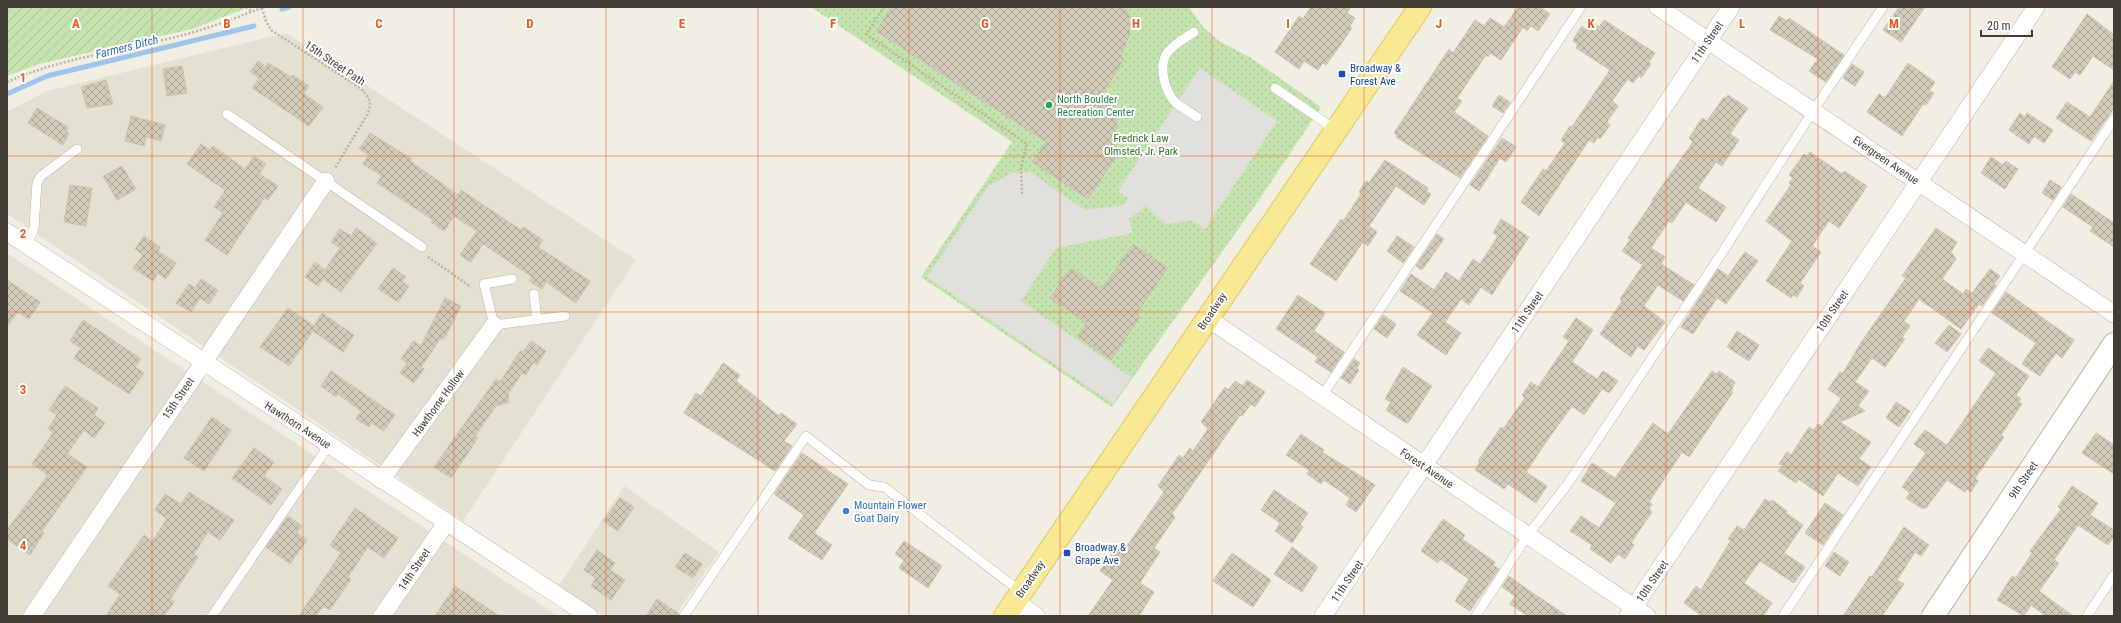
<svg xmlns="http://www.w3.org/2000/svg" width="2121" height="623" font-family="'Roboto Condensed',sans-serif">
<style>
.residential{fill:#e4e1d2}
.park{fill:url(#park-dots)}
.garden{fill:url(#garden-furrows)}
.parking{fill:#e1e0dc}
.lines{fill:none;stroke-linecap:round;stroke-linejoin:round}
.stream{stroke:#a2c4eb;stroke-width:5}
.building{fill:url(#building-cross-hatch);stroke:#ccc4ad}
.service-casing{stroke:#bbb7a7;stroke-width:10}
.minor-casing{stroke:#bbb7a7;stroke-width:18}
.tertiary-casing{stroke:#bbb7a7;stroke-width:24}
.primary-casing{stroke:#dcc866;stroke-width:24}
.path{stroke:#bcb499;stroke-width:2.5;stroke-dasharray:2 2;stroke-linecap:butt}
.service{stroke:#fff;stroke-width:9}
.minor{stroke:#fff;stroke-width:17}
.tertiary{stroke:#fff;stroke-width:22}
.primary{stroke:#f9e994;stroke-width:22}
.grid{fill:none;stroke:#ee571d;stroke-width:1;stroke-opacity:0.55}
.transit-dot{fill:#1a4fb4;stroke:#fff;stroke-width:1.5}
.leisure-dot{fill:#2e9e5b;stroke:#fff;stroke-width:1.5}
.shop-dot{fill:#3f7fe0;stroke:#fff;stroke-width:1.5}
.labels{text-anchor:middle;stroke-width:4;stroke-linejoin:round;paint-order:stroke}
.street-label{font-size:11px;fill:#423e34;stroke:#fff}
.transit-label{font-size:11px;fill:#164399;stroke:#fff;text-anchor:start}
.leisure-label{font-size:11px;fill:#27864d;stroke:#fff;text-anchor:start}
.park-label{font-size:11px;fill:#3c702b;stroke:#fff}
.shop-label{font-size:11px;fill:#366cbe;stroke:#fff;text-anchor:start}
.water-label{font-size:12px;font-style:italic;fill:#3468a7;stroke:#fff}
.grid-label{font-size:13px;text-anchor:middle;font-weight:bold;fill:#ee571d;stroke:#fff;stroke-width:4;stroke-linejoin:round;paint-order:stroke}
</style>
<defs>
<pattern id="park-dots" width="8" height="8" patternUnits="userSpaceOnUse"><rect width="8" height="8" fill="#c4e3ae"/><path d="M2 2h.1M6 6h.1" fill="none" stroke="#aac496" stroke-width="1.8" stroke-linecap="round"/></pattern>
<pattern id="garden-furrows" width="10" height="10" patternUnits="userSpaceOnUse"><rect width="10" height="10" fill="#c4e3ae"/><path d="M-1 1l2-2M0 10L10 0M9 11l2-2" fill="none" stroke="#aac496"/></pattern>
<pattern id="building-cross-hatch" width="8" height="8" patternUnits="userSpaceOnUse"><rect width="8" height="8" fill="#d2cbb9"/><path d="M0 0l8 8M0 8l8-8" fill="none" stroke="#aca697"/></pattern>
</defs>
<rect width="100%" height="100%" fill="#f1eee3"/>
<path class="residential" d="M286,33L636,260L463,521L7,214V112L47,91Z
M7,253L558,616H7Z
M624,486L719,552L675,616H604L558,587Z"/>
<path class="park" d="M811,7H1189L1203,27L1219,41L1251,58L1321,107L1261,197L1112,407L921,277L1012,142Z"/>
<path class="garden" d="M7,7H249L192,29L39,64L7,76Z"/>
<path class="parking" d="M1200,68L1277,121L1205,229L1192,220L1166,224L1146,206L1129,219L1133,233L1056,248L1021,301L1131,377L1113,404L927,277L988,186L1011,173L1030,172L1085,210L1124,205L1128,198L1118,191Z"/>
<g class="lines">
<path class="stream" d="M282,9L289,7
M7,94L47,76L254,26"/>
</g>
<path class="building" d="M892,7H1124L1130,17V32L1121,56L1124,59L1101,96L1113,108L1116,118L1117,128L1109,141L1121,149L1088,199L1032,162L1046,142L876,31Z
M1311,7H1351L1347,13L1355,18L1350,26L1352,28L1339,47L1326,65L1323,63L1318,70L1304,61L1299,69L1275,52L1299,16L1303,19Z
M1518,7H1540L1550,14L1538,31L1531,26L1527,31L1523,27L1501,60L1490,53L1488,57L1486,55L1457,98L1462,101L1454,112L1488,136L1460,178L1396,137L1397,135L1394,133L1449,49L1453,53L1475,20L1484,26L1490,18L1504,27Z
M1899,7H1925L1901,42L1883,30Z
M2087,14L2114,35V70L2093,56L2080,75L2075,72L2070,79L2052,67Z
M1779,16L1787,21L1789,18L1844,55L1826,82L1809,71L1818,59L1770,30Z
M1604,20L1655,53L1649,62L1651,64L1641,78L1639,75L1633,83L1628,79L1612,101L1618,106L1607,122L1610,125L1600,139L1598,137L1594,143L1589,140L1539,216L1521,202L1543,169L1546,171L1565,143L1561,140L1570,126L1572,127L1610,70L1576,48L1578,45L1573,41L1574,38L1582,26L1588,31L1593,23L1599,27Z
M258,61L266,67L268,63L291,77L293,75L309,86L304,94L323,107L309,126L252,88L259,78L250,72Z
M1908,63L1935,82L1929,91L1934,93L1926,105L1923,104L1902,136L1867,112L1879,94L1885,98Z
M1852,64L1864,72L1855,86L1843,78Z
M182,66L187,93L167,96L163,69Z
M106,80L113,104L87,108L81,87Z
M2114,81V108L2091,141L2056,118L2067,102L2090,117Z
M1499,95L1510,102L1503,113L1492,106Z
M1728,95L1748,108L1730,134L1739,140L1722,166L1716,162L1698,188L1726,207L1716,222L1686,202L1672,223L1669,221L1651,248L1665,257L1661,264L1694,285L1683,301L1658,285L1644,306L1665,322L1644,350L1638,346L1631,357L1600,334L1622,301L1620,299L1643,265L1622,251L1630,240L1628,238L1653,201L1652,200L1693,142L1689,138L1702,118L1707,121L1724,97L1726,98Z
M37,108L68,127L66,131L69,133L63,145L28,123Z
M2020,113L2025,117L2027,113L2053,130L2044,143L2034,136L2029,144L2009,130Z
M131,116L165,125L161,141L146,137L144,146L125,141Z
M370,133L412,159L410,161L458,195L461,190L521,230L523,227L543,240L538,247L590,281L576,303L546,282L542,289L529,281L532,277L483,244L471,262L460,255L477,231L454,216L444,231L431,222L433,220L377,183L382,176L363,164L369,155L359,149Z
M1502,138L1516,147L1506,162L1500,158L1479,191L1470,185Z
M201,144L210,150L213,146L245,169L254,156L266,164L259,174L278,186L268,200L264,198L227,255L205,240L223,213L214,207L225,190L187,164Z
M1810,152L1842,174L1844,171L1867,186L1839,228L1829,221L1812,246L1821,252L1800,283L1804,286L1797,297L1793,295L1791,298L1766,281L1792,241L1766,221L1791,185L1789,183L1793,178L1789,175L1804,154L1807,156Z
M1991,157L2003,165L2006,161L2018,169L2005,189L1981,173Z
M1385,160L1428,188L1426,191L1431,194L1424,205L1396,186L1369,226L1377,232L1368,246L1363,242L1336,281L1310,264L1341,219L1343,221L1361,194L1359,192L1366,181L1369,183Z
M122,166L136,189L117,200L103,176Z
M2050,180L2061,187L2053,200L2042,193Z
M70,185L92,188L86,226L64,222Z
M2071,194L2114,223V247L2090,231L2093,227L2063,207Z
M1501,219L1529,237L1492,295L1481,287L1469,305L1461,299L1445,322L1461,333L1446,355L1417,335L1433,313L1400,291L1411,274L1434,290L1446,272L1459,281L1473,259L1480,264L1498,236L1493,233Z
M356,228L377,243L341,292L323,279L318,286L305,277L315,262L325,270L340,248L331,242L340,229L351,236Z
M1936,228L1957,242L1951,252L1956,259L1942,279L1963,294L1966,289L1972,293L1990,269L2000,276L1994,284L1996,285L1982,306L1979,304L1961,329L1919,299L1904,321L1910,326L1902,337L1905,339L1885,367L1872,358L1855,382L1869,391L1858,406L1865,411L1840,422L1871,442L1859,459L1871,467L1858,486L1838,473L1823,496L1798,479L1796,483L1778,471L1783,465L1779,464L1787,452L1791,455L1809,427L1814,430L1818,424L1822,426L1841,398L1828,389L1840,372L1843,373L1862,341L1906,278L1902,276Z
M1437,234L1444,239L1422,270L1416,266Z
M144,236L160,247L158,251L176,263L166,279L158,273L153,281L133,268L143,255L135,249Z
M1397,236L1414,247L1403,263L1387,251Z
M1133,244L1168,268L1136,314L1140,317L1111,360L1077,336L1086,323L1050,298L1071,268L1102,289Z
M1745,252L1758,261L1726,304L1717,298L1693,334L1681,327L1718,269L1728,276Z
M393,268L406,277L402,282L409,286L398,302L378,289Z
M201,279L218,290L209,304L200,298L191,312L176,303L189,284L195,288Z
M7,280L40,302L29,319L18,312L7,327Z
M2006,292L2074,340L2062,358L2056,353L2040,376L2022,364L2036,343L1992,313Z
M1298,295L1325,313L1314,331L1344,352L1331,372L1315,362L1318,357L1276,329Z
M445,298L461,306L444,339L441,338L421,367L424,369L414,383L400,373L407,363L401,359L413,341L421,346Z
M288,308L314,326L322,313L354,335L343,352L313,331L289,366L260,347Z
M1383,315L1396,324L1387,338L1374,329Z
M1576,318L1593,330L1572,362L1597,379L1603,371L1618,381L1609,393L1602,389L1584,415L1572,406L1546,442L1526,472L1547,486L1536,503L1508,484L1504,489L1475,470L1480,462L1478,461L1501,427L1503,429L1525,398L1522,395L1531,382L1538,387L1569,341L1563,337Z
M83,320L141,359L135,367L144,373L129,394L74,358L81,348L70,341Z
M1949,325L1961,334L1947,352L1935,343Z
M1737,331L1759,345L1749,361L1727,347Z
M531,341L546,351L537,365L533,363L526,375L522,373L508,394L509,402L496,406L475,436L478,438L451,478L434,467L496,379L500,382L520,351L523,352Z
M1988,348L2029,376L2016,395L2021,399L2018,402L2022,404L2001,435L2004,437L1975,478L1978,481L1971,492L1967,489L1965,492L1947,480L1926,508H1921L1906,498L1910,493L1902,487L1926,453L1914,444L1925,430L1947,445L1996,373L1979,361Z
M1354,359L1360,363L1357,368L1359,370L1350,384L1341,378Z
M723,363L740,375L736,381L779,416L781,413L797,424L784,441L792,446L775,471L684,413L696,393L701,396Z
M1403,367L1432,386L1409,422L1406,423L1386,410L1391,402L1385,399Z
M331,371L395,415L384,431L372,423L369,427L356,419L361,411L338,394L336,397L321,386Z
M1712,371L1717,374L1719,371L1735,382L1731,391L1733,392L1689,457L1682,452L1649,502L1652,504L1649,509L1652,512L1631,543L1634,545L1625,559L1618,554L1611,563L1590,549L1592,545L1570,531L1581,516L1599,528L1616,503L1581,481L1592,463L1615,478L1653,423L1668,434Z
M1247,380L1265,392L1255,407L1251,404L1242,416L1240,415L1172,514L1175,517L1154,548L1160,552L1140,583L1154,592L1139,616H1088L1113,580L1100,571L1118,544L1125,549L1164,492L1158,486L1179,455L1183,458L1190,448L1193,451L1208,429L1201,422L1225,387L1228,390L1235,381L1243,386Z
M65,386L98,408L94,415L105,423L94,438L84,430L67,454L87,467L42,531L44,533L30,555L7,539V530L48,475L32,464L53,433L48,429L57,415L49,410Z
M1896,402L1910,411L1899,427L1886,418Z
M212,417L231,430L204,471L184,458Z
M2096,433L2114,445V474L2082,453Z
M1301,434L1324,450L1322,452L1375,485L1356,512L1346,505L1350,498L1324,480L1321,484L1307,474L1309,470L1286,455Z
M254,448L274,462L264,476L282,489L271,505L232,478Z
M802,453L848,484L814,533L832,545L822,560L788,538L804,515L774,494Z
M2072,486L2098,503L2090,515L2114,530V536L2108,545L2078,525L2054,560L2059,563L2039,591L2073,616H2046L2031,605L2024,616L1997,600L2012,576L2016,578L2032,553L2030,551L2061,509L2058,507Z
M1274,490L1308,513L1300,525L1303,527L1292,543L1275,531L1280,523L1261,510Z
M189,492L234,520L220,540L208,532L194,554L198,557L170,599L174,602L164,616H106L120,594L108,586L144,535L152,541L167,519L155,510L165,494L181,504Z
M620,498L634,507L618,531L603,521Z
M1765,499L1770,502L1772,500L1787,511L1786,513L1803,525L1784,553L1805,567L1794,583L1760,561L1744,583L1772,603L1763,616H1702L1684,603L1696,586L1701,590L1731,540L1728,539L1737,526L1744,530Z
M1825,503L1843,515L1823,545L1805,533Z
M355,508L398,538L384,558L368,547L348,577L351,579L330,610L323,606L316,616H299L341,553L330,545Z
M288,516L302,526L297,533L307,540L290,564L266,547Z
M1443,519L1465,535L1462,539L1495,562L1493,565L1499,569L1470,611L1455,601L1469,579L1440,559L1438,563L1421,551Z
M1904,527L1929,545L1921,556L1915,552L1897,580L1904,584L1882,616H1843L1870,576L1872,577Z
M904,541L942,566L928,588L899,568L904,560L895,554Z
M1292,547L1318,567L1302,592L1274,574Z
M597,550L615,563L610,570L625,580L611,600L591,586L596,578L584,570Z
M1834,552L1849,562L1840,576L1825,566Z
M685,553L702,564L693,578L675,567Z
M1232,553L1271,580L1253,607L1213,581Z
M1509,576L1524,587L1567,616H1528L1510,604L1515,596L1502,587Z
M455,586L499,616H435Z
M657,599L679,614L678,616H646Z"/>
<g class="lines">
<defs>
<path id="service" d="M1194,32C1185,38 1174,44 1167,53C1158,67 1165,92 1176,103C1182,108 1190,112 1197,117
M1275,88L1336,130
M227,114L422,247
M27,246L34,228L37,183L41,176L77,149
M512,279L484,284L494,325L565,316
M534,294L537,320
M1322,396L1581,7
M212,616L329,445
M684,616L806,436L869,485L884,487L1021,592
M1476,616L1527,536L1567,485L1720,256L1813,111L1883,7
M1783,616L2114,119
M2087,616L2114,575"/>
<path id="minor" d="M1658,7L2114,314
M7,232L589,616
M1207,318L1647,616
M381,480L494,325
M1015,601L1036,616
M32,616L326,181
M382,616L446,523
M1323,616L1731,7
M1628,616L2036,7"/>
<path id="tertiary" d="M1933,616L2114,344"/>
<path id="primary" d="M1005,616L1420,7"/>
</defs>
<use href="#service" class="service-casing"/>
<use href="#minor" class="minor-casing"/>
<use href="#tertiary" class="tertiary-casing"/>
<use href="#primary" class="primary-casing"/>
<path class="path" d="M246,7L252,11
M884,7L866,34L1027,144L1021,167L1022,195
M262,8L266,21L271,30L360,88C369,96 373,103 367,115L335,168
M7,82C63,57 124,51 183,35C210,28 238,17 264,7
M428,257L471,287"/>
<use href="#service" class="service"/>
<use href="#minor" class="minor"/>
<use href="#tertiary" class="tertiary"/>
<use href="#primary" class="primary"/>
</g>
<path class="grid" d="M152,7V616M303,7V616M454,7V616M606,7V616M758,7V616M909,7V616M1060,7V616M1212,7V616M1364,7V616M1515,7V616M1666,7V616M1818,7V616M1970,7V616M7,156H2114M7,312H2114M7,467H2114"/>
<g class="transit-dot">
<rect x="1338" y="70" width="8" height="8" rx="2"/>
<rect x="1063" y="549" width="8" height="8" rx="2"/>
</g>
<circle class="leisure-dot" cx="1049" cy="105" r="4"/>
<circle class="shop-dot" cx="846" cy="511" r="4"/>
<g class="labels">
<g class="street-label">
<text transform="translate(1707 42) rotate(-56)" y="4">11th Street</text>
<text transform="translate(335 63) rotate(34)" y="4">15th Street Path</text>
<text transform="translate(1886 160) rotate(34)" y="4">Evergreen Avenue</text>
<text transform="translate(1212 311) rotate(-56)" y="4">Broadway</text>
<text transform="translate(1832 311) rotate(-56)" y="4">10th Street</text>
<text transform="translate(1527 312) rotate(-56)" y="4">11th Street</text>
<text transform="translate(178 398) rotate(-56)" y="4">15th Street</text>
<text transform="translate(438 403) rotate(-54)" y="4">Hawthorne Hollow</text>
<text transform="translate(298 425) rotate(33)" y="4">Hawthorn Avenue</text>
<text transform="translate(1427 468) rotate(34)" y="4">Forest Avenue</text>
<text transform="translate(2023 480) rotate(-56)" y="4">9th Street</text>
<text transform="translate(414 569) rotate(-56)" y="4">14th Street</text>
<text transform="translate(1030 579) rotate(-56)" y="4">Broadway</text>
<text transform="translate(1347 581) rotate(-56)" y="4">11th Street</text>
<text transform="translate(1652 581) rotate(-56)" y="4">10th Street</text>
</g>
<g class="transit-label">
<text x="1350" y="72">Broadway &amp;<tspan x="1350" dy="13">Forest Ave</tspan></text>
<text x="1075" y="551">Broadway &amp;<tspan x="1075" dy="13">Grape Ave</tspan></text>
</g>
<g class="leisure-label">
<text x="1057" y="103">North Boulder<tspan x="1057" dy="13">Recreation Center</tspan></text>
</g>
<g class="park-label">
<text x="1141" y="142">Fredrick Law<tspan x="1141" dy="13">Olmsted, Jr. Park</tspan></text>
</g>
<g class="shop-label">
<text x="854" y="509">Mountain Flower<tspan x="854" dy="13">Goat Dairy</tspan></text>
</g>
<g class="water-label">
<text transform="translate(127 47) rotate(-14)" y="4">Farmers Ditch</text>
</g>
</g>
<g class="grid-label">
<text x="76" y="28">A</text>
<text x="227" y="28">B</text>
<text x="379" y="28">C</text>
<text x="530" y="28">D</text>
<text x="682" y="28">E</text>
<text x="833" y="28">F</text>
<text x="985" y="28">G</text>
<text x="1136" y="28">H</text>
<text x="1288" y="28">I</text>
<text x="1439" y="28">J</text>
<text x="1591" y="28">K</text>
<text x="1742" y="28">L</text>
<text x="1894" y="28">M</text>
<text x="23" y="82">1</text>
<text x="23" y="238">2</text>
<text x="23" y="394">3</text>
<text x="23" y="550">4</text>
</g>
<rect width="2121" height="623" fill="none" stroke="#423e34" stroke-width="16"/>
<path d="M1981 30v6h51v-6" fill="none" stroke="#423e34" stroke-width="2"/>
<text x="1987" y="30" font-size="12" fill="#423e34" stroke="#ffffff" stroke-width="3" paint-order="stroke">20 m</text>
</svg>
